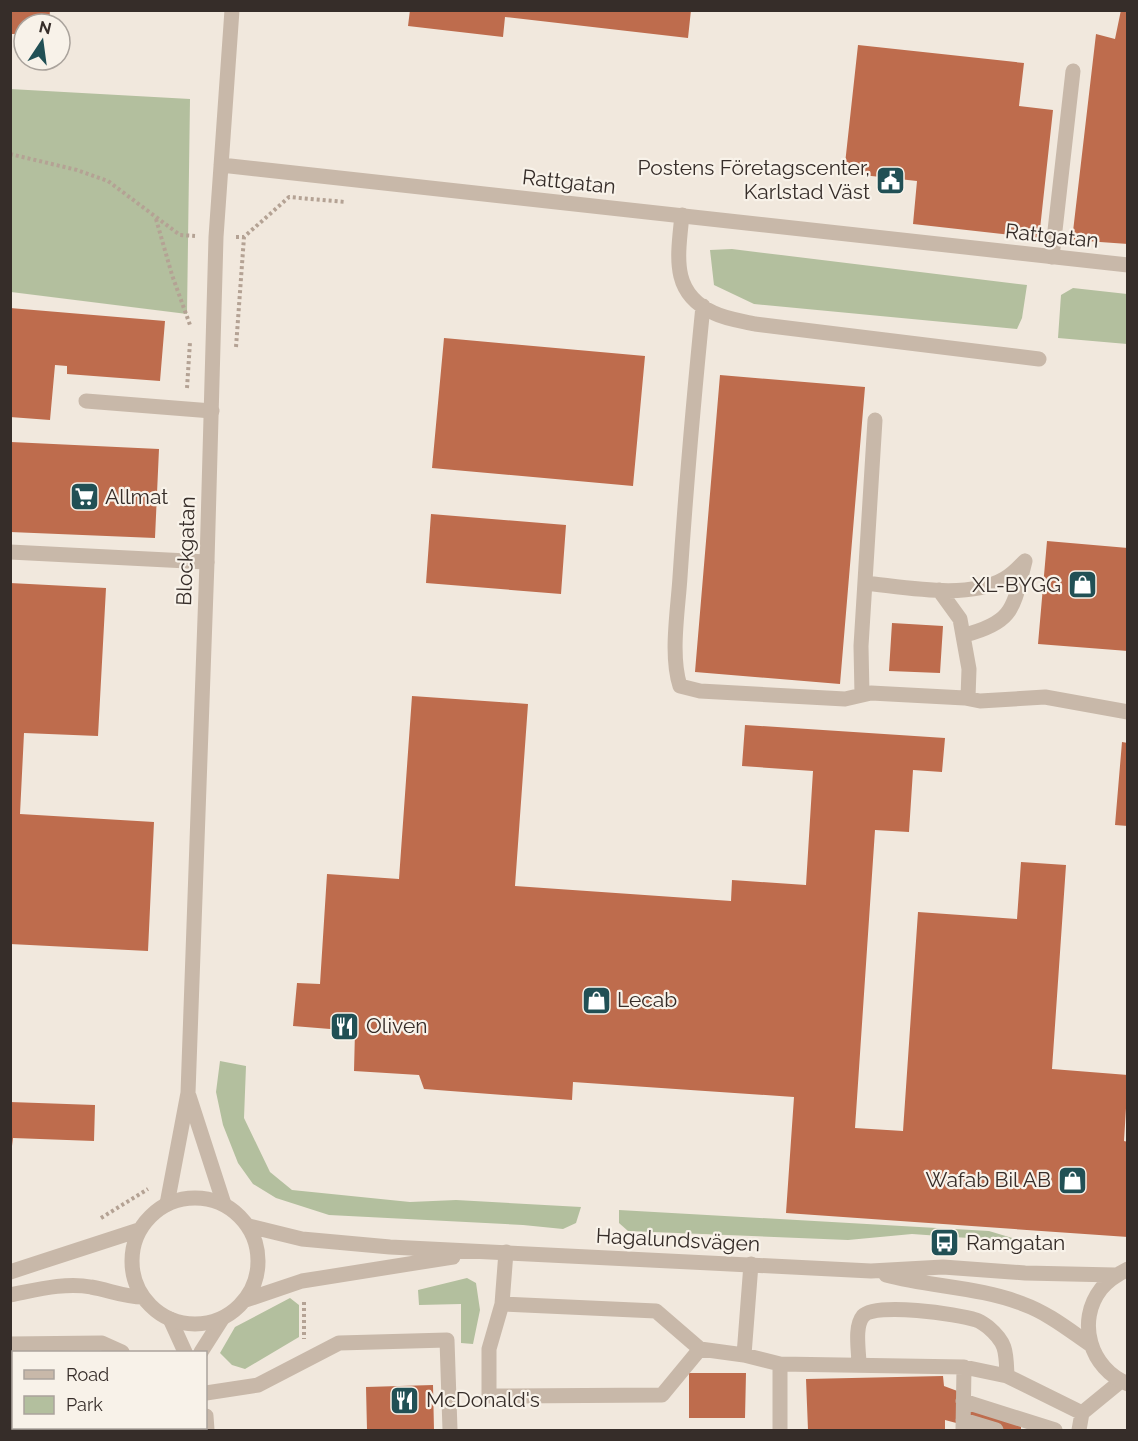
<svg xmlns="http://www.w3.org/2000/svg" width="1138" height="1441" font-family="Raleway,sans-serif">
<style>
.green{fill:#b3bf9e}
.building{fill:#be6c4d}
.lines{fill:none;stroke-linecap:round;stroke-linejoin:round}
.path{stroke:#b4a294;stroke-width:4;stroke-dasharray:3 3;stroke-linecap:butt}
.service{stroke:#c8b8a9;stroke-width:15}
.minor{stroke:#c8b8a9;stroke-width:15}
.tertiary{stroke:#c8b8a9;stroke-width:15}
.labels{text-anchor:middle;stroke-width:4.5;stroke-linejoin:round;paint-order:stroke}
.poi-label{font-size:21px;fill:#362d29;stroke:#f8f2e9;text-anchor:start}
.street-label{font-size:21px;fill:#362d29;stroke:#f8f2e9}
</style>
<rect width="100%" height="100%" fill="#f1e8dd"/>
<path class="green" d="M10,89L190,99L187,314L11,292Z
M732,249L1027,285L1022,318L1017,329L754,304L714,285L710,250Z
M1073,288L1127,294V344L1058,338L1061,295Z
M220,1061L246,1066L244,1118L270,1172L292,1190L410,1202L456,1200L581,1207L576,1223L563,1229L523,1225L329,1215L276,1198L253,1184L238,1163L223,1125L216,1092Z
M619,1210L989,1231L1025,1242L912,1234L848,1240L628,1231L619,1223Z
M467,1278L476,1283L480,1310L473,1344L461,1343V1304L419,1305L418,1290Z
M290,1298L299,1305V1337L245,1369L232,1365L220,1353L235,1327Z"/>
<path class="building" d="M10,10H50L49,24H24V34H10Z
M410,10H691L688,38L505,17L503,37L408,26Z
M1121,10H1128V244L1072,240L1096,34L1115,39Z
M858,45L1024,63L1019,106L1053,110L1039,238L913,224L917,181L844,173Z
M10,308L165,321L160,381L67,374V366L55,365L50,420L10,417Z
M444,338L645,356L633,486L432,468Z
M720,375L865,387L840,684L695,672Z
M11,442L159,449L155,538L10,532Z
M431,514L566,525L561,594L426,583Z
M1047,541L1128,548V651L1038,644Z
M10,583L106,588L98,736L24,733L20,814L154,822L148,951L10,944Z
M892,623L943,626L940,673L889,671Z
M412,696L528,704L515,886L731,901L732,880L806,885L813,771L742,766L745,725L945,738L942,772L913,770L909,832L875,830L855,1128L903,1131L918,912L1017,919L1021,862L1066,865L1052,1069L1128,1075L1124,1141L1128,1142V1237L786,1213L794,1097L573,1082L572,1100L424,1089L419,1075L354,1071L355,1031L293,1026L297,983L320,984L327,874L399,879Z
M1122,742L1128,743V826L1115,825Z
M10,1102L95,1105L94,1141L13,1138L12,1146H10Z
M53,1344L54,1352H18V1345Z
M689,1373H746L745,1418H689Z
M943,1376L944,1386L1021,1415V1430H979V1429L945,1420V1430H808L806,1379Z
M433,1385L434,1430H367L366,1387Z"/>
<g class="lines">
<path class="path" d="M10,154L77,170L108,181L180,235L195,236
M156,219L172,275L190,325
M236,237H244L289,197L345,202
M236,347L244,237
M187,388L190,342
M101,1218L148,1189
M304,1302V1339"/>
<path class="service" d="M682,215C678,256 670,293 714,313C726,319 742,321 755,324L1039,359
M1052,257L1073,71
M703,306C694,396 686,486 680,577C678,610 670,655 680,686L700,691L845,699L871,693L965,698L980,701L1045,697L1128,712
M86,401L212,411
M10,552L207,562
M865,583C905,587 968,600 1004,579C1012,575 1019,567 1025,561
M939,590L960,619L969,669L968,698
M965,635C1015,622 1013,607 1025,561
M862,695L861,646L875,420
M506,1252L502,1304L656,1311L700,1349
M502,1304L489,1349V1396L662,1395L700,1349L744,1355L780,1364L964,1367L1007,1376L1082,1413L1121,1381
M170,1319L185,1352
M10,1344L102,1343L122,1352
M201,1352L222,1319
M744,1355L751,1264
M780,1364V1430
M859,1365C859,1351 854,1327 863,1316C875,1302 958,1314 976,1320C980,1321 984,1324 988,1327C1007,1343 1006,1352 1007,1376
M206,1393L258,1385L339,1343L447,1340L450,1430
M963,1401L1055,1430
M206,1416L207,1430
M963,1420L996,1430
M148,1428V1430
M963,1430L964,1367
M1079,1430L1082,1413"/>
<path class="minor" d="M221,165L1128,265
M189,1096L224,1204
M167,1204L188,1093L207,562L216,237L232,10"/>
<path class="tertiary" d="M132 1261a63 63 0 1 1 126 0a63 63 0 1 1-126 0Z
M249,1226L302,1239L390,1247L871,1271L943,1267L1025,1273L1115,1275
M1128,1269C1118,1274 1108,1280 1101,1289C1076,1321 1090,1369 1128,1384
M10,1272L139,1230
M886,1275C931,1287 980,1287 1023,1304C1048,1313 1069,1330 1091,1345
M10,1295C36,1290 65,1282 91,1287C109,1290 124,1297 143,1297
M246,1300L302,1281L453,1257"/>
</g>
<defs>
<symbol id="civic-square" viewBox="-11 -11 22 22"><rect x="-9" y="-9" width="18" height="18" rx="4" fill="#215055" stroke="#f8f2e9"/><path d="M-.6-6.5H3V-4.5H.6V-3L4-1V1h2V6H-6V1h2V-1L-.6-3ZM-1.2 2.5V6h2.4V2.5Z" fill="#fff"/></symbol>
<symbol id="supermarket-square" viewBox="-11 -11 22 22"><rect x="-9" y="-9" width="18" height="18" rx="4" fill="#215055" stroke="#f8f2e9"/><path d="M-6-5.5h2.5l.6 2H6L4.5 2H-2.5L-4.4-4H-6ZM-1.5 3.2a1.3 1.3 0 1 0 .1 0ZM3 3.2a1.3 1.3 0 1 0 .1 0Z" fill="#fff"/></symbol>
<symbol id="shop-square" viewBox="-11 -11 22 22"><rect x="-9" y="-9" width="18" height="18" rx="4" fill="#215055" stroke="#f8f2e9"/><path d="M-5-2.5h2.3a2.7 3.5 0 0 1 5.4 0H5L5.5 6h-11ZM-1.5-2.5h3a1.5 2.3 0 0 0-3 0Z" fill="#fff"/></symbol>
<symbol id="restaurant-square" viewBox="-11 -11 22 22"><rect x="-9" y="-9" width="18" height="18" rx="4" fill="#215055" stroke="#f8f2e9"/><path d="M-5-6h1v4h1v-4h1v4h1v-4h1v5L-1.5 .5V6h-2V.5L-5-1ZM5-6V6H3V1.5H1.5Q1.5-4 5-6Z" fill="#fff"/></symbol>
<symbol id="bus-square" viewBox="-11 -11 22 22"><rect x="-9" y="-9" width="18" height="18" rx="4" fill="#215055" stroke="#f8f2e9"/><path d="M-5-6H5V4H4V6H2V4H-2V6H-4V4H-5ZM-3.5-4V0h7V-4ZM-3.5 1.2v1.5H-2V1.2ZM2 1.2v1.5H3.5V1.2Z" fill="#fff"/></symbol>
</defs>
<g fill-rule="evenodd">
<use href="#civic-square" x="874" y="164" width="33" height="33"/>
<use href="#supermarket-square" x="68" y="480" width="33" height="33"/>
<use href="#shop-square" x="1066" y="568" width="33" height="33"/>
<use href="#shop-square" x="580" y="984" width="33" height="33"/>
<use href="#restaurant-square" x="328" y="1010" width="33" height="33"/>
<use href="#shop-square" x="1056" y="1164" width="33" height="33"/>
<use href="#bus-square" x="928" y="1226" width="33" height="33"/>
<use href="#restaurant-square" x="388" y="1384" width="33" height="33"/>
</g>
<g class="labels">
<g class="poi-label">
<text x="870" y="175" text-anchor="end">Postens Företagscenter,<tspan x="870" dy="24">Karlstad Väst</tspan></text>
<text x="105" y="504">Allmat</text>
<text x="1061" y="592" text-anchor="end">XL-BYGG</text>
<text x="617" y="1007">Lecab</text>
<text x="366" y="1033">Oliven</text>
<text x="1051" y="1187" text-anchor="end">Wafab Bil AB</text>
<text x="966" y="1250">Ramgatan</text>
<text x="426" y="1407">McDonald's</text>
</g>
<g class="street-label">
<text transform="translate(569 182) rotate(6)" y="7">Rattgatan</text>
<text transform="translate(1052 236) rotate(6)" y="7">Rattgatan</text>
<text transform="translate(186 551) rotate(-88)" y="7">Blockgatan</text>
<text transform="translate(678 1240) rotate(3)" y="7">Hagalundsvägen</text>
</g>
</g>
<rect width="1138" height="1441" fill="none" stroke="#362d29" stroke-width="24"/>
<rect x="12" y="1351" width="195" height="78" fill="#f8f2e9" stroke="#aaa39c" stroke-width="1.5"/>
<rect x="24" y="1370" width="30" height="9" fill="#c8b8a9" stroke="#aaa39c" stroke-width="1.5"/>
<text x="66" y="1381" font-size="18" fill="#362d29">Road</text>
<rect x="24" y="1396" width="30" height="18" fill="#b3bf9e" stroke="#aaa39c" stroke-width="1.5"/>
<text x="66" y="1411" font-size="18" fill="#362d29">Park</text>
<g transform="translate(42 42) rotate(13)"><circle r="28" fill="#f8f2e9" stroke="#aaa39c" stroke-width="1.5"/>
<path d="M0-4.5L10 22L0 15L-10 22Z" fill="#215055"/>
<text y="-9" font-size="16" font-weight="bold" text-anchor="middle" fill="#362d29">N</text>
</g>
</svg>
